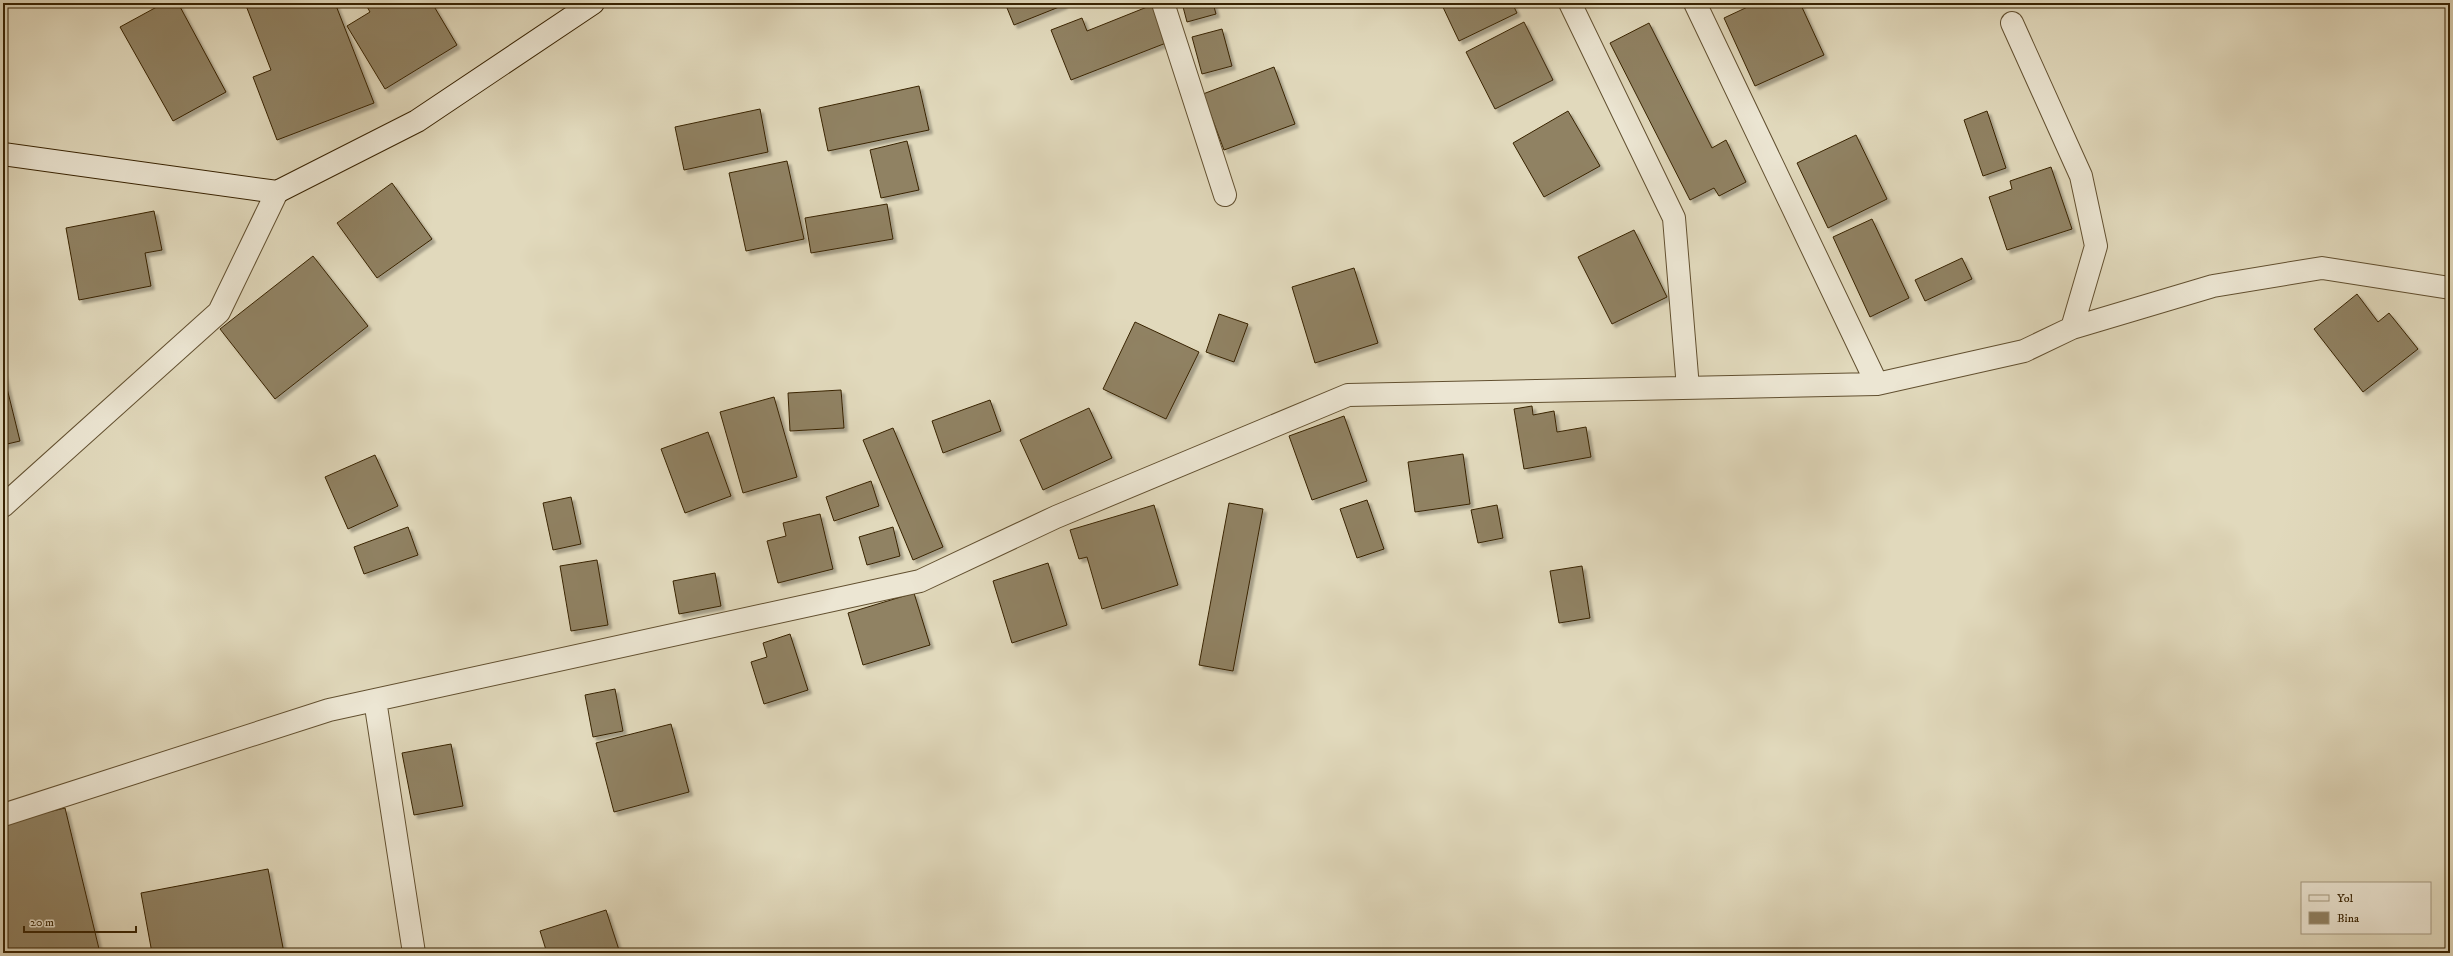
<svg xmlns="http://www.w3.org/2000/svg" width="2453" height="956" font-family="'IM FELL DW Pica',serif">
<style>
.building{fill:#908263;stroke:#382302;filter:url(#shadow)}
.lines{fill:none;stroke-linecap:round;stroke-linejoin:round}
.street-casing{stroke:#625030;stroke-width:24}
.secondary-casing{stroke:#382302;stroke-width:24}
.street{stroke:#ece6d3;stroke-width:22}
.secondary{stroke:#ece6d3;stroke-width:22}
</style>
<defs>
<filter id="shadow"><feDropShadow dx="3.5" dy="3.5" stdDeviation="1" flood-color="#0004"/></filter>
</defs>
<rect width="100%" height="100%" fill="#e1d9bc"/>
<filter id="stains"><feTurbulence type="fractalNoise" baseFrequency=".005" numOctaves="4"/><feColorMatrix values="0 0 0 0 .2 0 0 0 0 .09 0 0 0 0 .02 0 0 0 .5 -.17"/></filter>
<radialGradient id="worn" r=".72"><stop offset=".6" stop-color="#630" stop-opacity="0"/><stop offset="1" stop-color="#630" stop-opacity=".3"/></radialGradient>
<path class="building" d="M164,3H178L226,92L173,121L120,27Z
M245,3H335L374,103L277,140L253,77L271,70Z
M365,3H432L457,45L385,89L347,26L370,12Z
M1005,3H1063L1064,5L1014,25Z
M1182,3H1213L1216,14L1187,22Z
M1441,3H1512L1517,13L1459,41Z
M1756,3H1800L1824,55L1755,86L1724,18Z
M1152,5L1166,43L1071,80L1051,30L1082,18L1087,31Z
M1524,22L1553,80L1495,109L1466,52Z
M1649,23L1712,148L1726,140L1746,182L1719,196L1714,188L1690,200L1610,43Z
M1222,29L1232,66L1202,74L1192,37Z
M1274,67L1295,124L1224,150L1203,94Z
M919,86L929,130L828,151L819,108Z
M760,109L768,152L684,170L675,127Z
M1568,111L1600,166L1544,197L1513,143Z
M1987,111L2006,168L1983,176L1964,120Z
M1856,135L1887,199L1828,228L1797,163Z
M907,141L919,190L881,198L870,150Z
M787,161L804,239L746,251L729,173Z
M2051,167L2072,229L2007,250L1989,197L2012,189L2010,181Z
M392,183L432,239L377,278L337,223Z
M887,204L893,239L811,253L805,218Z
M154,211L162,250L145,253L151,286L79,300L66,228Z
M1872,219L1909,298L1870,317L1833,237Z
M1634,230L1667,297L1612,324L1578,257Z
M313,256L368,326L275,399L220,329Z
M1962,258L1972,279L1925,301L1915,280Z
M1354,268L1378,343L1315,363L1292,287Z
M2357,294L2378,322L2389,313L2418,349L2363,392L2314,329Z
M1219,314L1248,324L1234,362L1206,352Z
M1135,322L1199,352L1166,419L1103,389Z
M3,372L20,441L3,445Z
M841,390L844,428L790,431L788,393Z
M774,397L797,477L743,493L720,412Z
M990,400L1001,431L943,453L932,421Z
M1532,406L1533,415L1554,411L1557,432L1586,427L1591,457L1524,469L1514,409Z
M1089,408L1112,458L1043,490L1020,440Z
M1344,416L1367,481L1312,500L1289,436Z
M893,428L943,547L913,560L863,440Z
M708,432L731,496L685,513L661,449Z
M1463,454L1470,504L1415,512L1408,462Z
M375,455L398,506L348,529L325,477Z
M871,481L879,506L834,521L826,497Z
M571,497L581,544L553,550L543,503Z
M1367,500L1384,549L1357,558L1340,509Z
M1229,503L1263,509L1233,671L1199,665Z
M1154,505L1178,585L1102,609L1087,557L1079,559L1070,530Z
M1497,505L1503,538L1478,543L1471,510Z
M820,514L833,569L778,583L767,541L786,536L783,523Z
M408,527L418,555L364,574L354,547Z
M893,527L900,556L867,565L859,537Z
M597,560L608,625L571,631L560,566Z
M1048,563L1067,625L1012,643L993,581Z
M1582,566L1590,618L1559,623L1550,571Z
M715,573L721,606L679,614L673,581Z
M914,593L930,645L863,665L848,613Z
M790,634L808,690L764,704L751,662L767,657L763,643Z
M615,689L623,731L593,737L585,695Z
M671,724L689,792L614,812L596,743Z
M451,744L463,806L414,815L402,753Z
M65,808L100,953H3V823Z
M268,869L284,953H152L141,893Z
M606,910L620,953H547L540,931Z"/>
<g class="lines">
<defs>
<path id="street" d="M1163,3L1225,195
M1570,3L1674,218L1688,388
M1695,3L1877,384
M2072,328L2213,286L2322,268L2450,288
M3,506L219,312L277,192
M375,700L414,953
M3,815L329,710L920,581L1056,517L1348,395L1877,384L2024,351L2072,328L2096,246L2081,176L2012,23"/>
<path id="secondary" d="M3,154L277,192L417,121L593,3"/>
</defs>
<use href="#street" class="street-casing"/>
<use href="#secondary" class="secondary-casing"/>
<use href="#street" class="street"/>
<use href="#secondary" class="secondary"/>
</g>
<rect width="2453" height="956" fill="none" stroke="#e1d9bc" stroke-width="16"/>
<rect x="4" y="4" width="2445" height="948" fill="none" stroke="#382302" stroke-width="2"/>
<rect x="8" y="8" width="2437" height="940" fill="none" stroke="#382302"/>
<rect x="2301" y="882" width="130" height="52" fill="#ece6d3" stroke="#a4987f"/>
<rect x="2309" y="895" width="20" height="6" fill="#ece6d3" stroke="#a4987f"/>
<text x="2337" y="902" font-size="12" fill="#382302">Yol</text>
<rect x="2309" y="912" width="20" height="12" fill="#908263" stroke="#a4987f"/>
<text x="2337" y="922" font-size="12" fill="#382302">Bina</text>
<path d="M24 926v6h112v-6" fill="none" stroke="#382302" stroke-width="2"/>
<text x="30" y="926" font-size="12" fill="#382302" stroke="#ece6d3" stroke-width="3" paint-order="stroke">20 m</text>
<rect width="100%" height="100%" filter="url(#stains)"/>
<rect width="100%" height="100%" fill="url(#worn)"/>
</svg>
